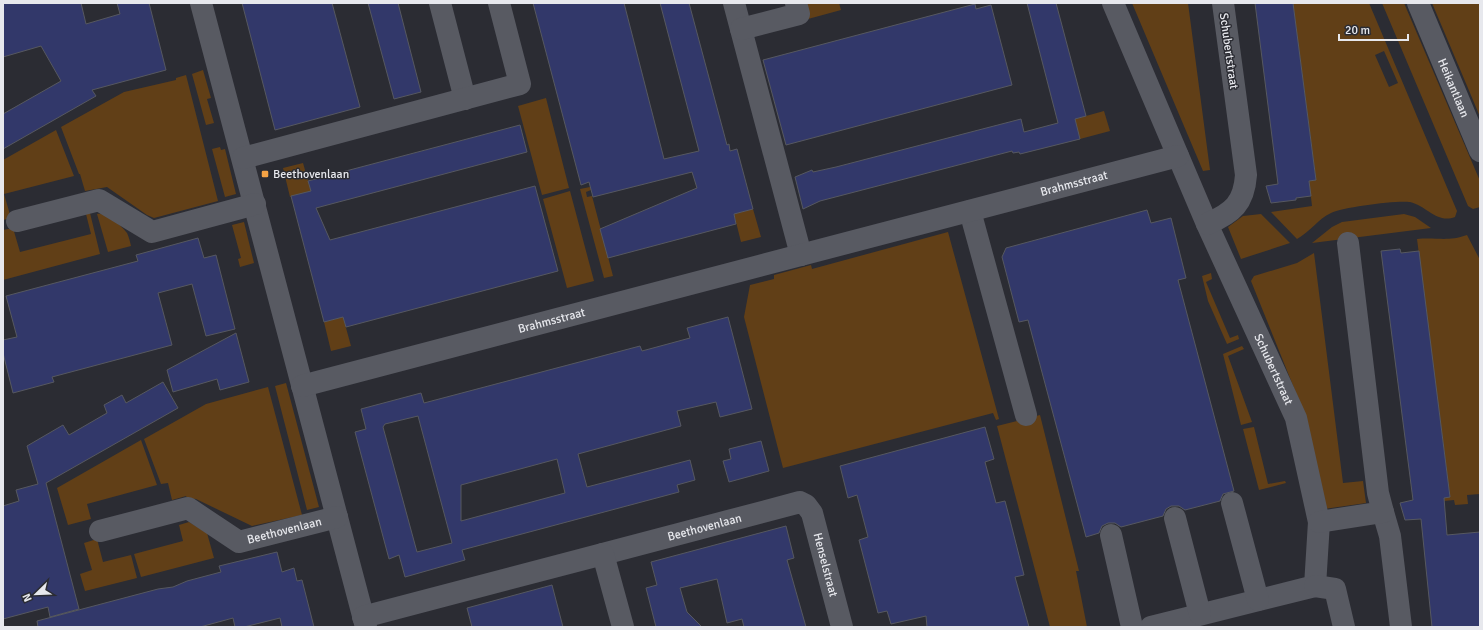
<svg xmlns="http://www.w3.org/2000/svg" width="1483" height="630" font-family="Signika,sans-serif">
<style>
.green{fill:#613f17;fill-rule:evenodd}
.building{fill:#32386a;stroke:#565860;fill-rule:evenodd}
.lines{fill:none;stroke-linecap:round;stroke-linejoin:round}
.minor{stroke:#585a62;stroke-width:22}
.poi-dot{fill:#f5a345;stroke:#2b2c33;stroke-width:1.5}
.labels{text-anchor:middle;stroke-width:3;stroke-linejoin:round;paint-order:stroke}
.street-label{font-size:12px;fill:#e7e8ed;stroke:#2b2c33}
.poi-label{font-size:12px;fill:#e7e8ed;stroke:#2b2c33;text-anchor:start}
</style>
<rect width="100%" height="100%" fill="#2b2c33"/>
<path class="green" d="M804,3H839L841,10L808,19Z
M1132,3H1188L1210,170L1203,171Z
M1293,3H1369L1457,211L1455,217C1437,224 1427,206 1410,202C1397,200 1343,207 1331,213C1318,219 1310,232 1297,239L1271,212L1312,206L1309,181L1316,179ZM1384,51L1398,83L1389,87L1375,55Z
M1382,3H1404L1480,181V207L1473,209L1468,206Z
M1432,3H1480V117L1473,100Z
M203,70L211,98L207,99L214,123L206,125L192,74Z
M186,75L218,201L154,218L147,215L107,187L85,191L80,174H79L61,127L124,92L176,80V78Z
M546,98L569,188L542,195L518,106Z
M1104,111L1110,131L1080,139L1075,119Z
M56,130L74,176L4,194L11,218L3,220V160Z
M220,147L221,150L225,149L236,194L225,197L212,149Z
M303,163L311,191L290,197L283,168Z
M590,187L591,190L586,192L587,197L592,196L613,276L604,278L580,189Z
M570,191L594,281L567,288L543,199Z
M753,209L761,237L741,242L734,214Z
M90,213L100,254L3,280V230L13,228L20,252L91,234L86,214Z
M97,214C105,212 122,226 127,233C129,237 130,242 131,246L108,252Z
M1261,214L1290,243L1241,259L1228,227L1243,216Z
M1404,214L1415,217L1431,228L1312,243L1332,227L1342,222Z
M244,222L254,263L240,267L238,259L241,258L232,225Z
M948,232L999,419L996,420L993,413L783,468L744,317L750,285L774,279V275L811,265L812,269Z
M1467,235L1480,260V494L1467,495L1468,504L1455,505L1454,500L1444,501L1443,498L1450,496L1417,239C1437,237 1447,242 1467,235Z
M1314,253L1343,483L1363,481L1366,503L1324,509L1296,393L1251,281L1254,276L1297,263Z
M1211,273L1212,279L1206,282L1230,338L1238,335L1239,339L1227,344L1208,301L1202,276Z
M343,317L351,346L331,351L324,322Z
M1242,346L1244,349L1228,356L1252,422L1241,425L1223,354Z
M286,383L319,507L307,510L275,386Z
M268,387L302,515L252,526L196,499L187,498L186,496L172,500L168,483L161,484L144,439L206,404Z
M1040,415L1079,571H1076L1087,627H1050L997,426Z
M1254,427L1268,484L1285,481L1286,483L1259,490L1243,429Z
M141,440L157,485L87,504L91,519L68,525L57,488Z
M189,522L207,533L214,558L141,577L134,554L183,541L179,525Z
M97,539L103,562L131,555L137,578L85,591L80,574L92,570L84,543Z"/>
<path class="building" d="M3,3H81L86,24L120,14L117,3H149L166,70L92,90L96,96L3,149V114L61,81L41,46L3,57Z
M242,3H332L360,107L275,130Z
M368,3H398L421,92L394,99Z
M533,3H624L664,159L699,151L660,3H689L727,145L729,144L730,151L737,149L753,209L734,214L736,224L608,258L600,229L697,188L692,172L593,197L589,182L581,185Z
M1027,3H1056L1086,116L1075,119L1080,139L1020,154L1019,152L1013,153L1012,151L820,201L803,209L795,177L812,170L813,172L836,167L1021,119L1024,132L1058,123Z
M1255,3H1293L1316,180L1309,181L1311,196L1296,198V200L1271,203L1266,186L1278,184Z
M975,4L976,9L991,5L1012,85L786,145L763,60Z
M520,125L527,152L316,208L330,240L535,186L558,271L346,327L343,317L324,322L291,196L311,191L308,181Z
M1147,210L1151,223L1171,218L1186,278L1178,280L1234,491L1223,494L1220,501L1185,510L1179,506H1171L1166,509L1163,516L1121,527L1115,523H1108L1102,526L1099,533L1086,537L1028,320L1019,322L1002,257L1006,248Z
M198,238L204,258L216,255L235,329L206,336L192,284L158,293L172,345L52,377L54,382L13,393L3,353V340L17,337L6,296L138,261L136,255Z
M1400,249L1401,253L1419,251L1450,497L1444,498L1447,535L1480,532V627H1432L1421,519L1405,520L1400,503L1413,500L1381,251Z
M728,317L752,409L720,417L716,402L677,411L681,426L578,454L587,487L690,460L695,480L677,485L679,492L462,550L465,560L405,577L399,555L389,559L355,432L366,429L361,409L421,393L424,403L640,346L642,351L690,338L687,328ZM418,416L452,543L417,552L383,427L385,424ZM557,459L565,493L461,521V485Z
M236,333L249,382L220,390L217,379L173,392L167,370Z
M163,382L178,408L46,483L79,609L50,617L48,607L3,619V506L19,501L16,490L38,484L27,446L63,425L69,435L107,413L104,405L122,395L126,403Z
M985,427L994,459L985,462L996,503L1005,501L1010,520L1024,575L1015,577L1029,627H927L926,616L891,624L887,611L878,613L859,540L868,537L857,495L848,498L840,466Z
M761,441L769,471L729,482L723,461L731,459L729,449Z
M786,526L794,558L787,560L806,627H744L742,619L727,623L717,579L680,588L687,612L702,627H656L646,588L657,585L651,562Z
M277,552L282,572L294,568L297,581L302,580L314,627H282L280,618L244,627H235L233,618L200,627H38L37,621L158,589L173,587L187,581L221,572L219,566Z
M552,585L563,627H472L467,608Z"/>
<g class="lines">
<g class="minor">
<path d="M201,3L366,627"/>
<path d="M440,3L465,99"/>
<path d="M734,3L801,255"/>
<path id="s1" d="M1113,3L1207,224L1296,418L1319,522L1315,586L1151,627"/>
<path id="s2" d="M1418,3L1480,151"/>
<path d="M741,29L799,14L796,3"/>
<path d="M243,158L520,84L499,3"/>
<path d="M970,211L1026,415"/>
<path d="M17,221L99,200L152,232L255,204"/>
<path d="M1207,224C1233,213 1244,203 1246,175L1223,3"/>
<path id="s3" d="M302,386L1178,156"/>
<path d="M1232,503L1258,600"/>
<path d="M1383,512L1390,536L1401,627"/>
<path d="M1175,518L1200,614"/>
<path d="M1319,522L1383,512L1378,493L1348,243"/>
<path id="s4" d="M100,531L188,508L239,542L337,517"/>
<path d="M1111,535L1132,627"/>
<path id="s5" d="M603,554L800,502L806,505L812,513L842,627"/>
<path d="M1315,586L1335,589L1344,627"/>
<path d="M363,617L603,554L623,627"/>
</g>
</g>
<rect class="poi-dot" x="261" y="170" width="8" height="8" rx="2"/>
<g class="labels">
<g class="street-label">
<text transform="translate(1229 51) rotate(82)" y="4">Schubertstraat</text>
<text dy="4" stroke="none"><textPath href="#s2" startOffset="92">Heikantlaan</textPath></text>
<text dy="4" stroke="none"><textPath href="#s3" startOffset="798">Brahmsstraat</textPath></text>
<text dy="4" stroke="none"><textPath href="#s3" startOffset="258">Brahmsstraat</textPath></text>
<text dy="4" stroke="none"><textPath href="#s1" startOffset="400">Schubertstraat</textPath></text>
<text dy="4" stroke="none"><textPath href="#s5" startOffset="105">Beethovenlaan</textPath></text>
<text dy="4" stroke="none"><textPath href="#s4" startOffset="199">Beethovenlaan</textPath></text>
<text dy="4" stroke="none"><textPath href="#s5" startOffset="274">Henselstraat</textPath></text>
</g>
<g class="poi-label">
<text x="273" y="178">Beethovenlaan</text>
</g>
</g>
<rect width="1483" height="630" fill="none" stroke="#e7e8ed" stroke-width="8"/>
<g transform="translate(36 594) rotate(247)" stroke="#2b2c33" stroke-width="3" paint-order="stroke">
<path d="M0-3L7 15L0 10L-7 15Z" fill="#e7e8ed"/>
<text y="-6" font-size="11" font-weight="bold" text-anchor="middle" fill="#e7e8ed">N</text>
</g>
<path d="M1339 34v6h69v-6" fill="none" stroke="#e7e8ed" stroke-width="2"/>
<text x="1345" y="34" font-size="12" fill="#e7e8ed" stroke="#2b2c33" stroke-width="3" paint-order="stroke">20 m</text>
</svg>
